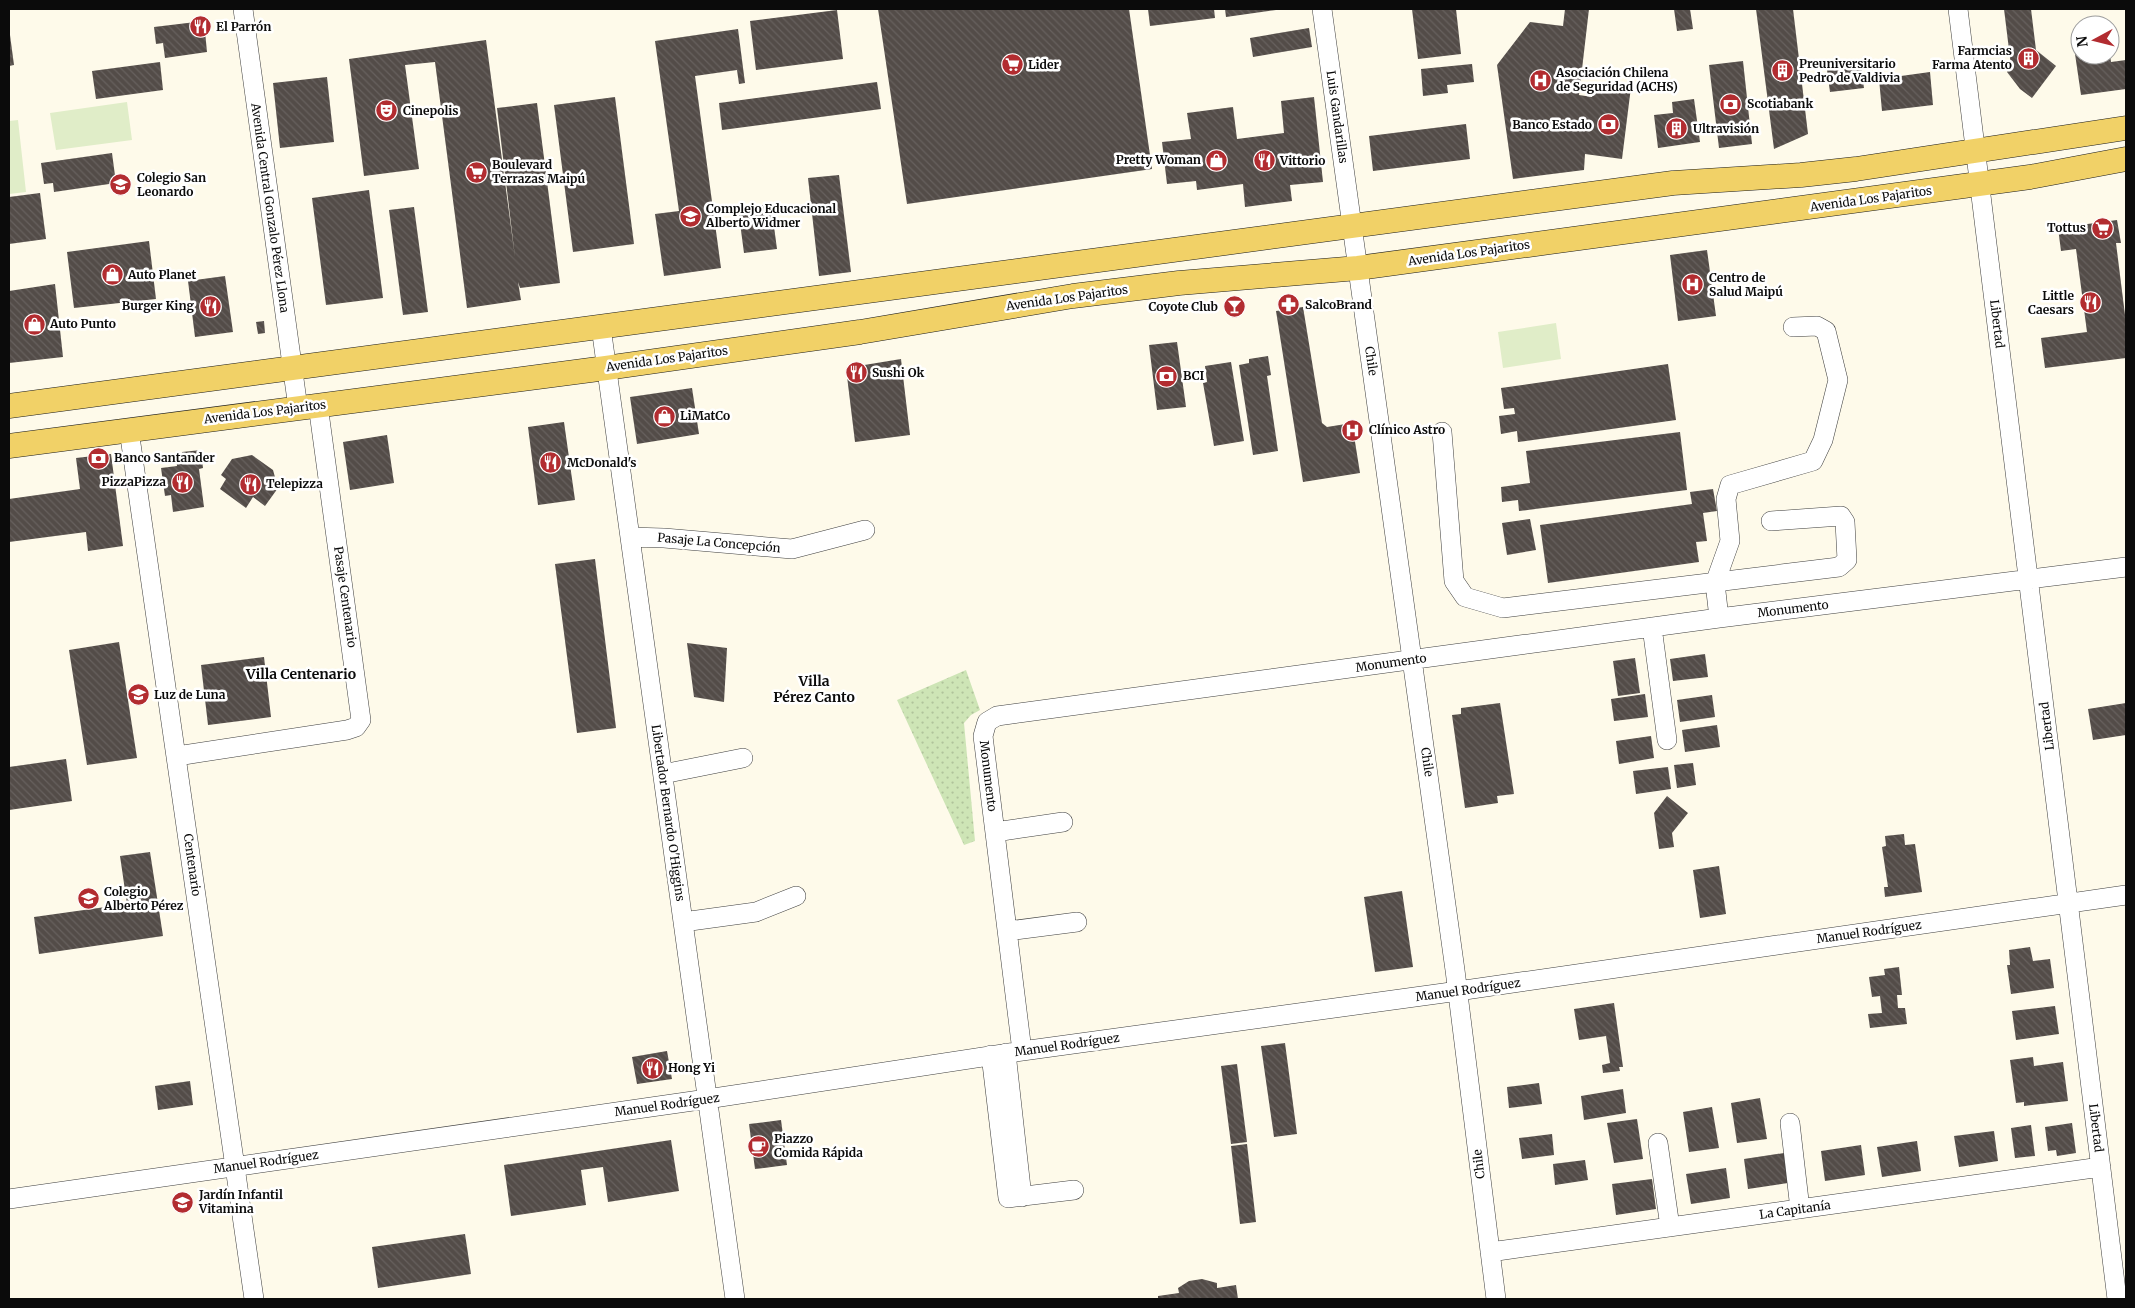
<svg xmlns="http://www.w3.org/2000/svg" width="2135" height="1308" font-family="Merriweather,serif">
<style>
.grass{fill:url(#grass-dots)}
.pitch{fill:#e0edc8}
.building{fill:url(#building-back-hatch)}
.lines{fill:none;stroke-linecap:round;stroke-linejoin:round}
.minor-casing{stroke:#3e3e3e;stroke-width:20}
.major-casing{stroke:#1c1c1c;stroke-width:25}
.minor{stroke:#fff;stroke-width:19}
.major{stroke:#f1d167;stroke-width:24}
.labels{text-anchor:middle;stroke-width:5;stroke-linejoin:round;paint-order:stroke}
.poi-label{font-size:12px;font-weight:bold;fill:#0b0b0b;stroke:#fff;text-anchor:start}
.street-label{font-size:12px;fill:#0b0b0b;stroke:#fff}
.neighbourhood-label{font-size:14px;font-weight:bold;fill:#0b0b0b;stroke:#fff}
</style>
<defs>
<pattern id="grass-dots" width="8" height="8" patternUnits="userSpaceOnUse" patternTransform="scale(1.25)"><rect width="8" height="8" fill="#cee5b6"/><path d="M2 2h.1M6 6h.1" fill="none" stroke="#b0c39b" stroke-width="1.8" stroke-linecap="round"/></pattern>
<pattern id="building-back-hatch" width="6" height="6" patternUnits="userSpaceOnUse" patternTransform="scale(1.25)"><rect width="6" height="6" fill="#534c48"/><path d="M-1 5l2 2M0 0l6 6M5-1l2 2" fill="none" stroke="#67615e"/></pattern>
</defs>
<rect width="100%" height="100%" fill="#fefaea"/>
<path class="grass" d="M966,670L980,710L971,715L964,723L975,841L964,845L897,700Z"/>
<path class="pitch" d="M127,102L132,140L56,150L50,113Z
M18,120L26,192L9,194V121Z
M1556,323L1561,359L1503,368L1498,332Z"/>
<path class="building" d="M878,9H1129L1152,169L907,204Z
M1148,9H1214L1215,18L1150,26Z
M1225,9H1276V10L1226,17Z
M1412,9H1456L1461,54L1418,59Z
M1565,9H1589L1579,95L1592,97L1594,83L1631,87L1622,159L1585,154L1584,170L1513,179L1497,65L1530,22L1563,26Z
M1674,9H1690L1693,29L1677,31Z
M1756,9H1793L1808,134L1774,149Z
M2004,9H2031L2036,50L2056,66L2032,98L2020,89L2007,72L2011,66Z
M837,10L843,59L756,70L750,21Z
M204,21L207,52L165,58L163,43L156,44L154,27Z
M1309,28L1312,47L1253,57L1250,38Z
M738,29L745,83L739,84L737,70L695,76L721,268L664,276L655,214L679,211L655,41Z
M10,35L14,65L9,66V36Z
M486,40L515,257L497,108L537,103L560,283L520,288L518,282L521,300L467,308L435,62L405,65L419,169L364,176L349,59Z
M2080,46V55H2110L2111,62L2126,60V89L2081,95L2074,47Z
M1743,61L1752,144L1719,148L1709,65Z
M160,62L163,90L96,99L92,71Z
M1472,64L1474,82L1447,85L1448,93L1423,96L1421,69Z
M1861,66L1864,88L1830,92L1827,70Z
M1930,72L1933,105L1882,111L1879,79Z
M327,77L334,142L280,148L273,83Z
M877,82L881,109L722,130L719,103Z
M615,97L634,244L573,252L554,105Z
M1314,97L1323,182L1290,185L1292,201L1245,207L1243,184L1197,190L1196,181L1167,184L1162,142L1191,139L1187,113L1233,107L1237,139L1284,133L1281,101Z
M1694,99L1700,142L1658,148L1654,115L1673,113L1672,102Z
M1466,124L1470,159L1373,171L1369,136Z
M112,153L116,183L54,192L53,183L44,184L41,163Z
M839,175L851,272L819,276L808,178Z
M369,190L383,298L326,305L312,198Z
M40,193L46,239L9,244V197Z
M771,204L777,249L744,253L738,208Z
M414,207L428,312L403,315L389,210Z
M2117,220L2121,243H2116L2126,323V358L2045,368L2041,338L2087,332L2076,249L2061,251L2058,228Z
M149,241L156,299L74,308L67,252Z
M1707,250L1716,316L1678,321L1670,255Z
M225,276L233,332L195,337L188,281Z
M55,284L63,357L9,363V291Z
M1303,307L1322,423L1327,427L1352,423L1360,473L1303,482L1276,311Z
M264,321L265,333L258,334L256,322Z
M1177,342L1186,407L1157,410L1149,345Z
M1268,356L1271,375L1267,376L1278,451L1253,455L1239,365L1249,363V359Z
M901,359L910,435L855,442L846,368Z
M1231,362L1244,441L1214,446L1203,383L1207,382L1205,366Z
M1668,364L1676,420L1518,442L1517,431L1501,434L1499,416L1515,414L1514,408L1504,409L1501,388Z
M692,388L699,434L637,444L630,397Z
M564,422L575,500L538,505L528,427Z
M1680,432L1687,490L1519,511L1518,500L1502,502L1501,487L1530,483L1526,451Z
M387,435L394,483L350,490L343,442Z
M201,450L203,468L199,469L204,507L173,512L171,495L165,496L161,468L177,466L176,458L183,457L182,452Z
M111,454L123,546L88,551L86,532L9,542V499L80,489L76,458Z
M252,455L273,470L278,488L265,506L253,497L246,508L220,489L226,479L221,475L232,459Z
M1713,489L1717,511L1703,513L1707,541L1696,542L1699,562L1548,583L1540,525L1692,504L1690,492Z
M1530,519L1536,550L1507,555L1502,523Z
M595,559L616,728L577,733L555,564Z
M119,642L137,758L87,765L69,650Z
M687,643L727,648L724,702L694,697Z
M1705,654L1708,677L1673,681L1670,659Z
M264,657L271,717L208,725L201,665Z
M1635,658L1640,693L1618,696L1613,661Z
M1645,694L1648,717L1614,721L1611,699Z
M1712,695L1715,717L1680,722L1677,700Z
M1500,703L1514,794L1497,796L1498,803L1465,808L1452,715L1461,714V708Z
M2126,703V735L2093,740L2088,709Z
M1717,725L1720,747L1685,752L1682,730Z
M1651,736L1654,758L1619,764L1616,741Z
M66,759L72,801L9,810V767Z
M1693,763L1696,785L1677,788L1674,765Z
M1668,767L1671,789L1636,794L1633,771Z
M1667,796L1688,813L1672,833L1674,847L1659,849L1654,813Z
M1904,834L1905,845L1915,844L1922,892L1885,897L1884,887H1888L1882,847L1886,846L1885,836Z
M150,852L163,936L39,954L34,917L127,904L120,856Z
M1719,866L1726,914L1700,918L1693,870Z
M1402,891L1413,967L1375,972L1364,897Z
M2030,947L2033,961L2050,959L2054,988L2011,994L2007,965H2010L2009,950Z
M1899,967L1902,995H1897L1898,1008H1905L1907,1024L1870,1028L1868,1014L1882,1013L1880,996L1872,997L1869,977L1885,975L1884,969Z
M1614,1003L1623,1067H1619L1620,1071L1603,1073L1602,1065L1610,1063L1606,1036L1579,1040L1574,1009Z
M2055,1006L2059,1034L2016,1040L2012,1011Z
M1285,1043L1297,1134L1274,1137L1261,1046Z
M667,1051L672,1079L637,1084L632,1057Z
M2033,1057L2034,1066L2063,1062L2068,1101L2024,1106V1102L2016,1103L2010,1060Z
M1237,1064L1247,1142L1231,1144L1221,1066Z
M190,1081L193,1105L158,1110L155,1086Z
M1539,1083L1542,1104L1509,1108L1507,1087Z
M1623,1089L1626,1113L1584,1120L1581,1096Z
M1760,1098L1767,1139L1737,1143L1731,1103Z
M1712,1107L1719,1148L1689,1152L1683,1112Z
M1637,1119L1643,1159L1614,1163L1607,1123Z
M781,1120L787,1165L755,1169L749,1124Z
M2072,1123L2076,1153L2057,1156L2056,1150L2048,1151L2045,1127Z
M2031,1125L2035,1156L2015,1158L2011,1128Z
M1994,1131L1998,1161L1959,1167L1954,1136Z
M1552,1134L1554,1155L1522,1159L1519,1138Z
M671,1140L679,1191L608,1202L603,1167L581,1170L586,1205L511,1216L504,1165Z
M1917,1141L1921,1171L1882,1177L1877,1147Z
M1247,1144L1256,1222L1240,1224L1231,1146Z
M1861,1145L1865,1175L1825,1181L1821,1151Z
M1784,1153L1788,1183L1748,1189L1744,1159Z
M1585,1160L1588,1180L1555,1185L1553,1164Z
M1726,1168L1730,1198L1691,1204L1686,1174Z
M1652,1179L1656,1209L1616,1215L1612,1184Z
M465,1234L471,1274L378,1288L372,1247Z
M1202,1279L1217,1283V1288L1236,1285L1238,1299H1158V1296L1179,1293L1178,1288L1189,1281Z"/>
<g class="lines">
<defs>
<path id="minor" d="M243,9L298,408
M1322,9L1455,970L1496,1299
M1958,9L2117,1299
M601,327L735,1299
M129,430L254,1299
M1442,432L1454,581L1465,597L1503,608L1839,567L1847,560L1845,522L1841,516L1771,521
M630,537L664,538L792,549L865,530
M1719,618L1715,583L1730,541L1726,499L1730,485L1813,461L1823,440L1838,380L1826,331L1817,326L1793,327
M1652,627L1667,740
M177,756L347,730L356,727L361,720L318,405
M663,774L743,758
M995,832L1063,822
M683,922L756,912L796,896
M1008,931L1077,922
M1022,1051L983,736L987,722L997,716L1719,618L2126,567
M1006,1053L1022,1197
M991,1055L1008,1198L1074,1190
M1790,1123L1800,1209
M1658,1143L1670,1227
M9,1199L707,1099L1022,1051L1444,993L2126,895
M1490,1252L2101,1167"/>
<path id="major" d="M9,406L1673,183L1801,175L1856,169L2126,128
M9,446L606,368L860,332L1073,296L1179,283L1358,268L2030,177L2126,159"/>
</defs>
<use href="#minor" class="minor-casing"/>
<use href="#major" class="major-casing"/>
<use href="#minor" class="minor"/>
<use href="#major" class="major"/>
</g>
<defs>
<symbol id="restaurant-disc" viewBox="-11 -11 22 22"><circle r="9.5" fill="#b22c30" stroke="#fff"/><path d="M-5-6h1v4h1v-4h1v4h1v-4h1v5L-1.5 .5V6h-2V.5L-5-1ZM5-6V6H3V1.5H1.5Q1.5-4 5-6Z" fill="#fff"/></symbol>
<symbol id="building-disc" viewBox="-11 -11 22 22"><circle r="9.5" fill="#b22c30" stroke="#fff"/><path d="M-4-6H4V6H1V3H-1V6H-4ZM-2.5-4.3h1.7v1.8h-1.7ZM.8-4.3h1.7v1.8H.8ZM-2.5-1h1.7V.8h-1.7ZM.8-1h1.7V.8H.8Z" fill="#fff"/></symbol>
<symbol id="supermarket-disc" viewBox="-11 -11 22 22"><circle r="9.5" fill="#b22c30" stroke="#fff"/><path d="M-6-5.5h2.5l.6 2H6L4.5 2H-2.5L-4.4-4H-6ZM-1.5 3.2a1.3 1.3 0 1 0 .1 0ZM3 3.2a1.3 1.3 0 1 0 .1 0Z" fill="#fff"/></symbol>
<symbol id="hospital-disc" viewBox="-11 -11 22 22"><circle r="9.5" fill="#b22c30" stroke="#fff"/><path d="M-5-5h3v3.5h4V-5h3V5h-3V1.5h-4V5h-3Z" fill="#fff"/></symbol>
<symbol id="bank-disc" viewBox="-11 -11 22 22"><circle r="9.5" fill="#b22c30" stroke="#fff"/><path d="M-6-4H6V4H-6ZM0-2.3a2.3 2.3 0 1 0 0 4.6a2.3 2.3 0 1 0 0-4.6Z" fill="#fff"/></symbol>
<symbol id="theatre-disc" viewBox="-11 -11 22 22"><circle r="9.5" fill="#b22c30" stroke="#fff"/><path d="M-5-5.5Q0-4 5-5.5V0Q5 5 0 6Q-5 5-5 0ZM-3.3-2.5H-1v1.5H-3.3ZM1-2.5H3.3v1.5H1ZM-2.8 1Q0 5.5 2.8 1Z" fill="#fff"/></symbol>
<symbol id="shop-disc" viewBox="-11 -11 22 22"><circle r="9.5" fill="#b22c30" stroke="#fff"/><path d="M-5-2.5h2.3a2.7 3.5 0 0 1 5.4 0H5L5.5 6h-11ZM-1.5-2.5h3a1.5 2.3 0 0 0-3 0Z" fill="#fff"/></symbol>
<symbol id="school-disc" viewBox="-11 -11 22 22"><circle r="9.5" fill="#b22c30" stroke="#fff"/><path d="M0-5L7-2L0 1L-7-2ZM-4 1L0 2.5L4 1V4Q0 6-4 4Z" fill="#fff"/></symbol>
<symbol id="pharmacy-disc" viewBox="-11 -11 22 22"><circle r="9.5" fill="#b22c30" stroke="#fff"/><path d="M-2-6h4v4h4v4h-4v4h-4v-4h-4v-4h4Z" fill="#fff"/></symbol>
<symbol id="bar-disc" viewBox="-11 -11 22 22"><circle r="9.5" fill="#b22c30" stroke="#fff"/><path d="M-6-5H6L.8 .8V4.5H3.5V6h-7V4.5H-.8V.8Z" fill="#fff"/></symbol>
<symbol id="cafe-disc" viewBox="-11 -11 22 22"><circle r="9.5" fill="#b22c30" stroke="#fff"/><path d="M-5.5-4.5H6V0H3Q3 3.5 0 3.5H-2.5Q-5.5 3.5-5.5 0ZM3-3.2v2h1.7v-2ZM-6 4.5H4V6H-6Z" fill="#fff"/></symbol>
</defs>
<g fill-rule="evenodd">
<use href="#restaurant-disc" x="188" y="14" width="25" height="25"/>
<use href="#building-disc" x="2016" y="46" width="25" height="25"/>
<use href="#supermarket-disc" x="1000" y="52" width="25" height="25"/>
<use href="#building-disc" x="1770" y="58" width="25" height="25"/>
<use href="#hospital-disc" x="1528" y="68" width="25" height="25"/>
<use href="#bank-disc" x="1718" y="92" width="25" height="25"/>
<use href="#theatre-disc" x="374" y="98" width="25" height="25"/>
<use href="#bank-disc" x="1596" y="112" width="25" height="25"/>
<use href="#building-disc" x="1664" y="116" width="25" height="25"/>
<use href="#shop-disc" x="1204" y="148" width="25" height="25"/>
<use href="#restaurant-disc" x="1252" y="148" width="25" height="25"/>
<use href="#supermarket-disc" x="464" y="160" width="25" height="25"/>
<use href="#school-disc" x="108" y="172" width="25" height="25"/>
<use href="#school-disc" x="678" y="204" width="25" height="25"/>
<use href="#supermarket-disc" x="2090" y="216" width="25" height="25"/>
<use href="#shop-disc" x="100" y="262" width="25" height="25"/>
<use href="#hospital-disc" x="1680" y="272" width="25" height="25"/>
<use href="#restaurant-disc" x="2078" y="290" width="25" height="25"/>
<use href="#pharmacy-disc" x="1276" y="292" width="25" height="25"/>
<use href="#restaurant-disc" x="198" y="294" width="25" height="25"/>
<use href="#bar-disc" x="1222" y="294" width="25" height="25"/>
<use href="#shop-disc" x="22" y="312" width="25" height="25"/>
<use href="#restaurant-disc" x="844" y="360" width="25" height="25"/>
<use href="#bank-disc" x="1154" y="364" width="25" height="25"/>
<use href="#shop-disc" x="652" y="404" width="25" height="25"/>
<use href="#hospital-disc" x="1340" y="418" width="25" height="25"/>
<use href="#bank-disc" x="86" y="446" width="25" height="25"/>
<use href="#restaurant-disc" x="538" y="450" width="25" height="25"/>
<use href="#restaurant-disc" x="170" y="470" width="25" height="25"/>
<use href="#restaurant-disc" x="238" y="472" width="25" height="25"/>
<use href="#school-disc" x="126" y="682" width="25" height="25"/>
<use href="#school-disc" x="76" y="886" width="25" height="25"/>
<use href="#restaurant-disc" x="640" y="1056" width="25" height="25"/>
<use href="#cafe-disc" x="746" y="1134" width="25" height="25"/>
<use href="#school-disc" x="170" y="1190" width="25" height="25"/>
</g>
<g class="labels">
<g class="poi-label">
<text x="216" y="31">El Parrón</text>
<text x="2012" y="55" text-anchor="end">Farmcias<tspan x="2012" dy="14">Farma Atento</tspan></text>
<text x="1799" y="68">Preuniversitario<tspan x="1799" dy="14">Pedro de Valdivia</tspan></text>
<text x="1028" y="69">Lider</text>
<text x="1556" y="77">Asociación Chilena<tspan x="1556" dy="14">de Seguridad (ACHS)</tspan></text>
<text x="1747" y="108">Scotiabank</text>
<text x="403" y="115">Cinepolis</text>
<text x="1592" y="129" text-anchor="end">Banco Estado</text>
<text x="1693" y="133">Ultravisión</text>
<text x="1201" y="164" text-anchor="end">Pretty Woman</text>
<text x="1280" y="165">Vittorio</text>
<text x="492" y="169">Boulevard<tspan x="492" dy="14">Terrazas Maipú</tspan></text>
<text x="137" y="182">Colegio San<tspan x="137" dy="14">Leonardo</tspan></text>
<text x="706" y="213">Complejo Educacional<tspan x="706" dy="14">Alberto Widmer</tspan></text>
<text x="2086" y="232" text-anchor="end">Tottus</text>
<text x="128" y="279">Auto Planet</text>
<text x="1709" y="282">Centro de<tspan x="1709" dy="14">Salud Maipú</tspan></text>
<text x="2074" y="300" text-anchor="end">Little<tspan x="2074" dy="14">Caesars</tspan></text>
<text x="1305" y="309">SalcoBrand</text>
<text x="194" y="310" text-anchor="end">Burger King</text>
<text x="1218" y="311" text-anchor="end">Coyote Club</text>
<text x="50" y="328">Auto Punto</text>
<text x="872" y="377">Sushi Ok</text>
<text x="1183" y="380">BCI</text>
<text x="680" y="420">LiMatCo</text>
<text x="1369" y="434">Clínico Astro</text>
<text x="114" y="462">Banco Santander</text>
<text x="567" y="467">McDonald's</text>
<text x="166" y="486" text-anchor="end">PizzaPizza</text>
<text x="266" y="488">Telepizza</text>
<text x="154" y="699">Luz de Luna</text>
<text x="104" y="896">Colegio<tspan x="104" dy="14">Alberto Pérez</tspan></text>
<text x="668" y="1072">Hong Yi</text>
<text x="774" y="1143">Piazzo<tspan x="774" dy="14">Comida Rápida</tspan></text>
<text x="199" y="1199">Jardín Infantil<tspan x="199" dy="14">Vitamina</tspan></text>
</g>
<g class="street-label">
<text transform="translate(1337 117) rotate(82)" y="4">Luis Gandarillas</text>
<text transform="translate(1871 199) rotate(-8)" y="4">Avenida Los Pajaritos</text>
<text transform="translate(270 208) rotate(82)" y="4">Avenida Central Gonzalo Pérez Llona</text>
<text transform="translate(1469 253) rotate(-8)" y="4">Avenida Los Pajaritos</text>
<text transform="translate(1067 298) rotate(-8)" y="4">Avenida Los Pajaritos</text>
<text transform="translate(1997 324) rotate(83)" y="4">Libertad</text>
<text transform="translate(667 359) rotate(-8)" y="4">Avenida Los Pajaritos</text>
<text transform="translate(1371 361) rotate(82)" y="4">Chile</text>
<text transform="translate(265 412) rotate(-7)" y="4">Avenida Los Pajaritos</text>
<text transform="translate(719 543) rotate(5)" y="4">Pasaje La Concepción</text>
<text transform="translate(345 597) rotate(82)" y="4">Pasaje Centenario</text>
<text transform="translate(1793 609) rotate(-7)" y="4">Monumento</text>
<text transform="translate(1391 663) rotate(-8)" y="4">Monumento</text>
<text transform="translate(2047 726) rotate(-97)" y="4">Libertad</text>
<text transform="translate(1427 762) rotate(82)" y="4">Chile</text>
<text transform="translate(988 776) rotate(83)" y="4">Monumento</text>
<text transform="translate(668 813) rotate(82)" y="4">Libertador Bernardo O'Higgins</text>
<text transform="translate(192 865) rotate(82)" y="4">Centenario</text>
<text transform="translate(1869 932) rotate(-8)" y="4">Manuel Rodríguez</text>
<text transform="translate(1468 990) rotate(-8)" y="4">Manuel Rodríguez</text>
<text transform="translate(1067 1045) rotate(-8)" y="4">Manuel Rodríguez</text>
<text transform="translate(667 1105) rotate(-8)" y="4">Manuel Rodríguez</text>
<text transform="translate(2096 1128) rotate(83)" y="4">Libertad</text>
<text transform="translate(266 1162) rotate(-8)" y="4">Manuel Rodríguez</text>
<text transform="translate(1479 1164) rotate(-97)" y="4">Chile</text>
<text transform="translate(1795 1210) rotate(-8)" y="4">La Capitanía</text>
</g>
<g class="neighbourhood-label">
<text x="301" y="679">Villa Centenario</text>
<text x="814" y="686">Villa<tspan x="814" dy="16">Pérez Canto</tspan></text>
</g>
</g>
<rect width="2135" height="1308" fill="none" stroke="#0b0b0b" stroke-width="20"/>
<g transform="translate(2095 40) rotate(263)"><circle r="24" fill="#ffffff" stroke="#9d9d9d"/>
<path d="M0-4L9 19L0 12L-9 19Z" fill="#b22c30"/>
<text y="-8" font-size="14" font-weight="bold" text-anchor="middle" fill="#0b0b0b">N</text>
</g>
</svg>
